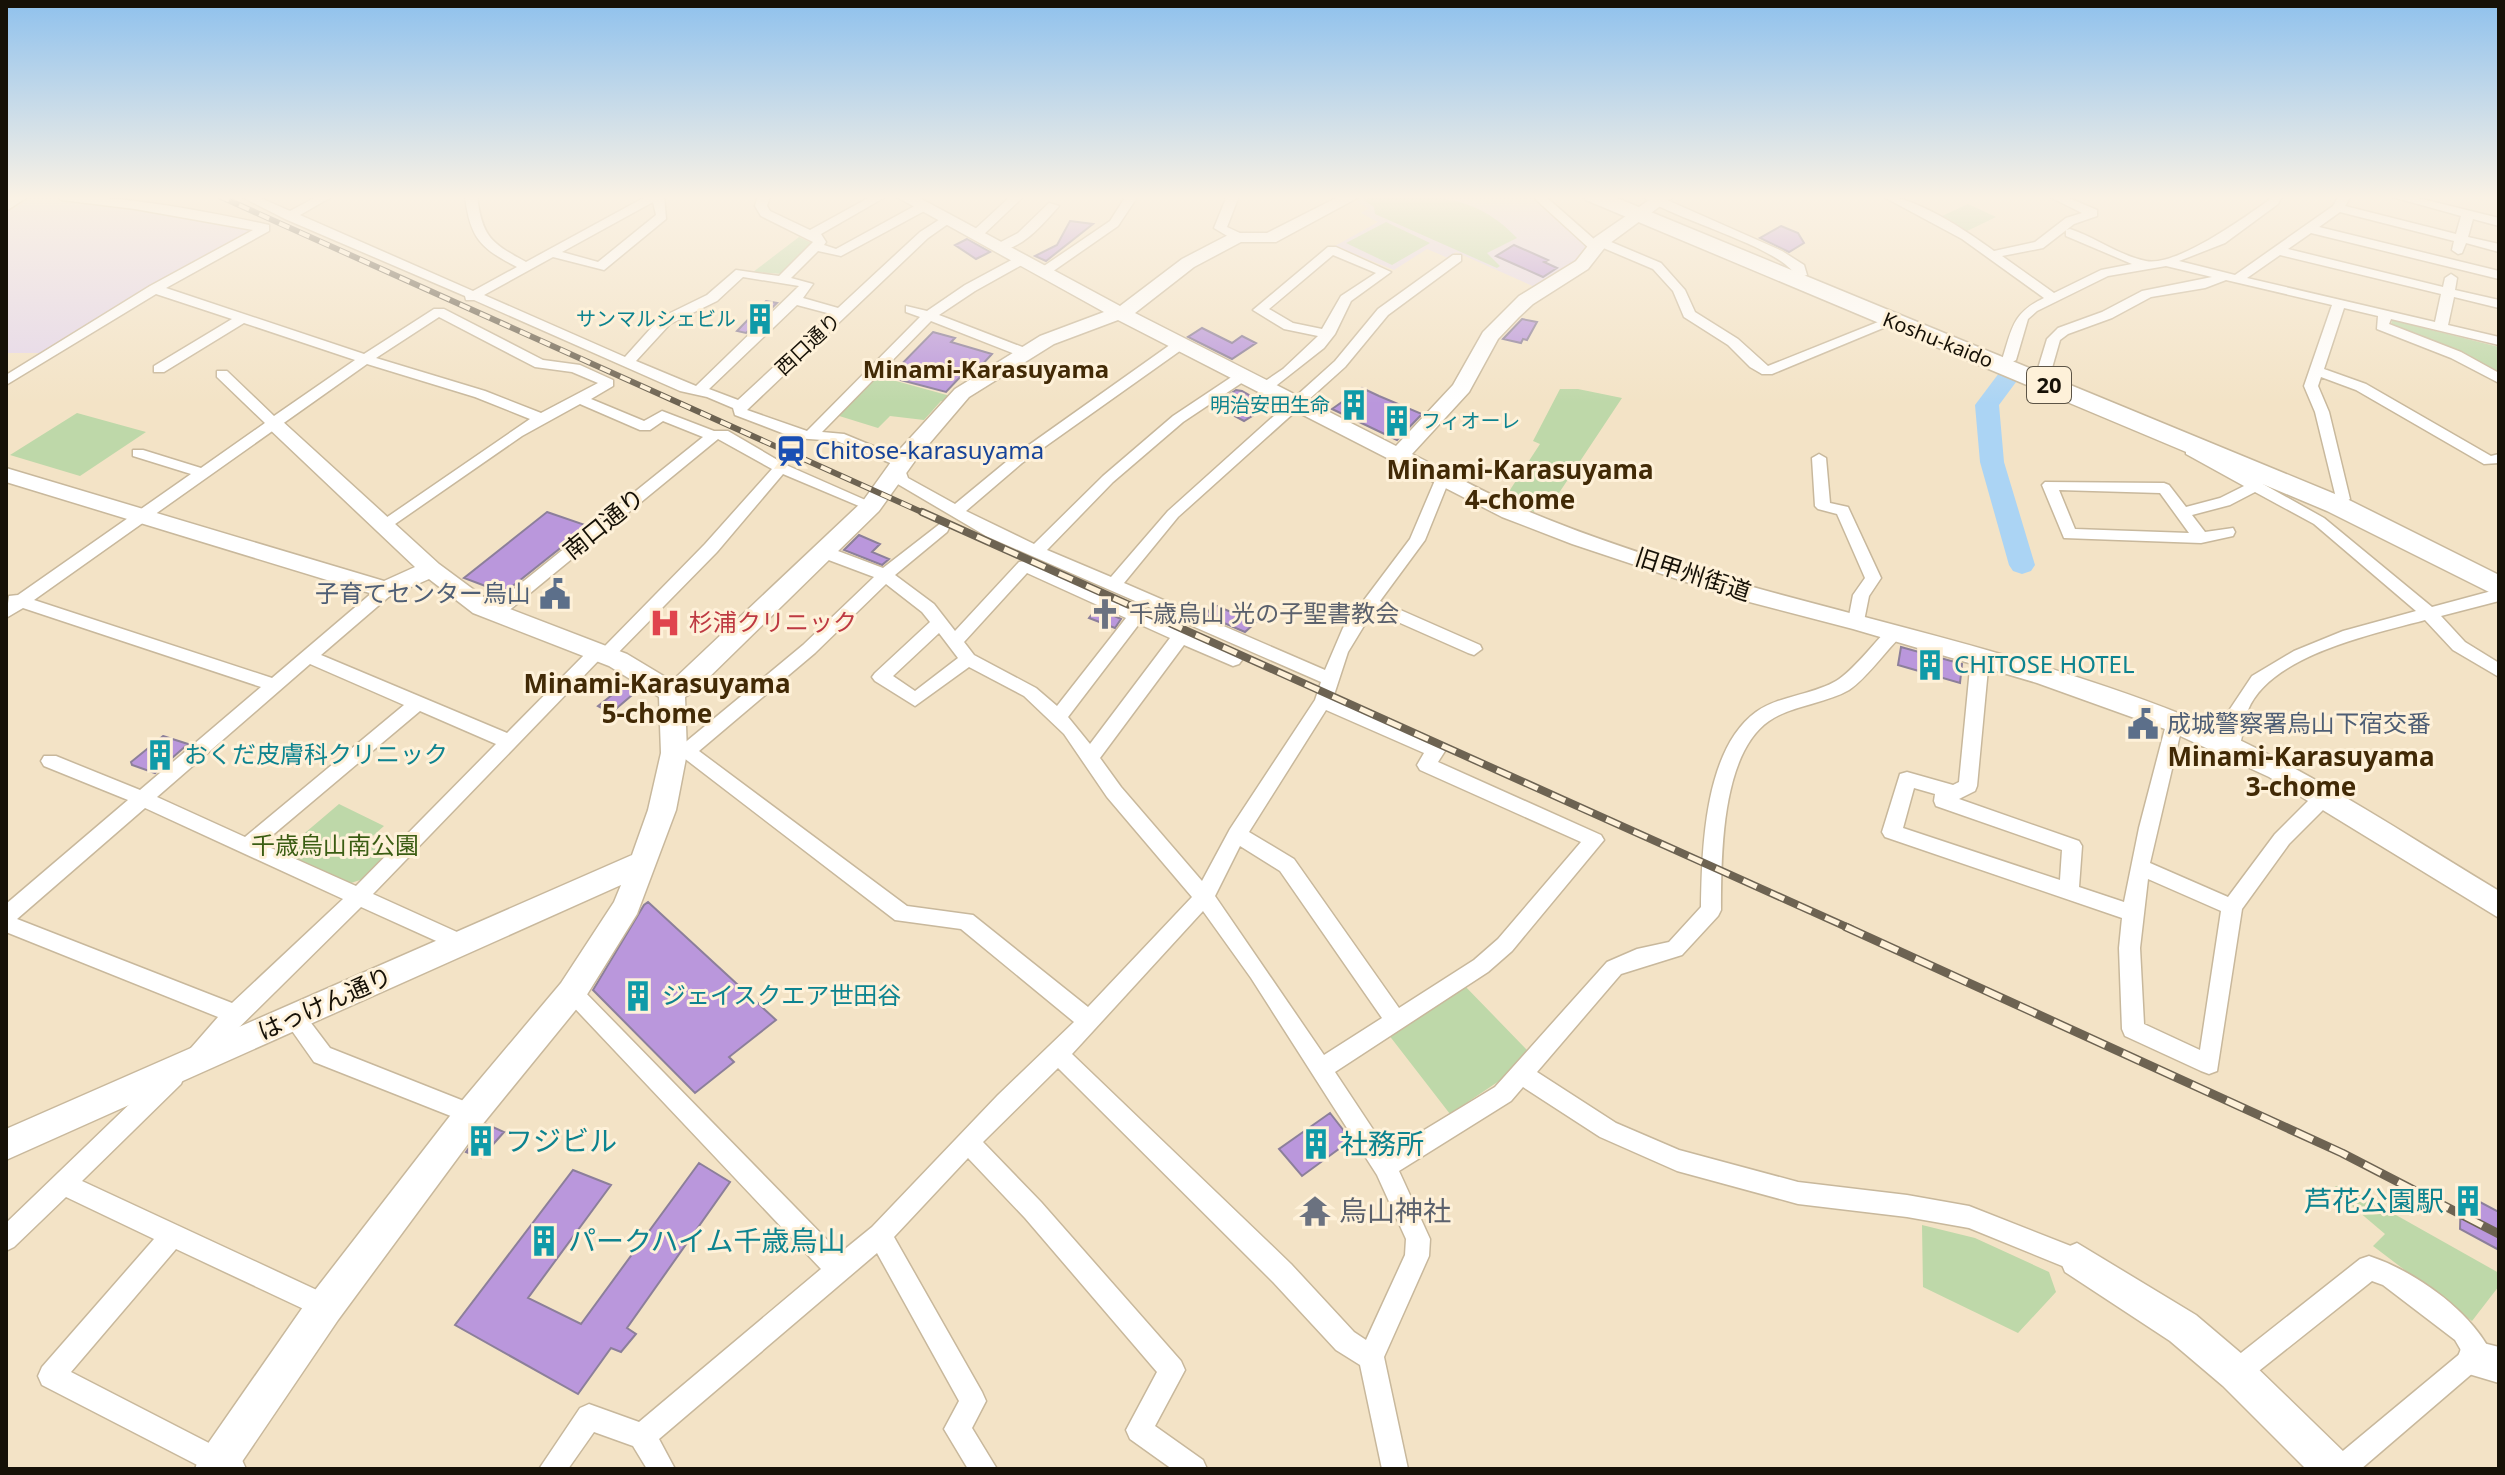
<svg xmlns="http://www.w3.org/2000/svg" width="2505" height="1475" font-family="'Noto Sans','Noto Sans JP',sans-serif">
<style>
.education{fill:#e4d6e9}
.green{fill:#bed8a9}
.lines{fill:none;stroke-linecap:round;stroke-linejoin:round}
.river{fill:#abd4f4;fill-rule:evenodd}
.building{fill:#ba97dc;stroke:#8c7f9a;stroke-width:2}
.street-casing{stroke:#c8b89c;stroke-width:3}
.secondary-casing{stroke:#c8b89c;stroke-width:3}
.highway-casing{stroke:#c8b89c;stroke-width:3}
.street{fill:#fff;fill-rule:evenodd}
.secondary{fill:#fff;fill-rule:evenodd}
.highway{fill:#fff;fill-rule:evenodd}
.rail-far2-casing{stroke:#6d6352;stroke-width:6}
.rail-far1-casing{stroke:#6d6352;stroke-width:8}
.rail-casing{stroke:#6d6352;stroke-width:9}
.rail-far2{stroke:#fef1d9;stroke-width:4;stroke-dasharray:11;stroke-linecap:butt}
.rail-far1{stroke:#fef1d9;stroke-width:5;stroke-dasharray:15;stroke-linecap:butt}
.rail{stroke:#fef1d9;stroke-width:6;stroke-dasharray:19;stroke-linecap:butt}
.labels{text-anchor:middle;stroke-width:6;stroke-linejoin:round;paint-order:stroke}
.far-culture-label{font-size:20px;fill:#0d838f;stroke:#fef1d9;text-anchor:end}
.far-street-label{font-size:20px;fill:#161107;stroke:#fef1d9}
.shield{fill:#fef1d9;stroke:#5c5446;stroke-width:2}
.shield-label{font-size:22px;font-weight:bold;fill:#161107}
.far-quarter-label{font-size:24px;font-weight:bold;fill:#422a06;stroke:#fef1d9}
.transit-label{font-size:24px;fill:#164399;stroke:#fef1d9;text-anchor:start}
.street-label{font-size:24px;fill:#161107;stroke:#fef1d9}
.service-label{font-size:24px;fill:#4e5e75;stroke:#fef1d9;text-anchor:end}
.worship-label{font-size:24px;fill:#5b616d;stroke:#fef1d9;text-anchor:start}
.health-label{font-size:24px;fill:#be3a42;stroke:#fef1d9;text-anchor:start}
.culture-label{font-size:24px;fill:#0d838f;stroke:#fef1d9;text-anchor:start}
.park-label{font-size:24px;fill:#3b5d13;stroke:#fef1d9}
.neighbourhood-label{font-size:26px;font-weight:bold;fill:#422a06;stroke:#fef1d9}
.near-culture-label{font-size:28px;fill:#0d838f;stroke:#fef1d9;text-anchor:start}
.near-worship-label{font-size:28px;fill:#5b616d;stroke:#fef1d9;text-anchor:start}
</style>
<rect width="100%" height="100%" fill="#f3e3c6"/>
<path class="education" d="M34,196L129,207L257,231L41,353H6V213Z
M1367,196H1533L1587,245L1577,262L1537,288L1456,252L1448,258L1427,249L1394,270L1335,246L1378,222L1361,213L1369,208L1356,202Z"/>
<path class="green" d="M1372,196C1430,196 1474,192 1517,238L1487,253L1500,266L1497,268L1375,214L1374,207L1364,200Z
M1968,204L1996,217L1965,232L1940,217Z
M1386,222L1430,243L1392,265L1346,243Z
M799,237L812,243L813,247L783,274L753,272Z
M2392,320L2499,347V376L2391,326Z
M875,379L896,381L954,397L948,401H941L924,420L890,416L878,428L836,415Z
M1560,389H1578L1622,398L1551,505L1542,502L1534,512L1504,499L1540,444L1533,441Z
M77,413L146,432L80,476L10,455Z
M339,804L384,826L365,843L387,855L363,879L348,884L286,855L304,841L299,838Z
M1462,983L1528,1051L1508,1075L1450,1114L1385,1030Z
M2336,1186L2348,1188L2499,1273V1286L2472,1321L2373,1246L2385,1234L2332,1189Z
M1922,1225L1975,1238L2049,1272L2056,1292L2018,1333L1923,1287Z"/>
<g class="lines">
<path class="river" d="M2007,371L2015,373L2019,378L1999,405L2004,462L2035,565L2031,571L2022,574L2013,571L2009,565L1980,462L1975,405L1999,373Z"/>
</g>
<path class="building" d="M1070,221L1093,224L1046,261L1035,256L1057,245Z
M1781,226L1798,233L1804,243L1789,252L1760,238Z
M967,239L990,252L976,259L955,245Z
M1514,245L1548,260L1544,262L1557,268L1543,277L1496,256Z
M766,301L777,303L746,333L737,331Z
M1522,319L1537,322L1527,340L1523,339L1521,343L1503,339Z
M1202,328L1232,343L1242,336L1256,343L1232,359L1188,337Z
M933,332L955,338L951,342L992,354L980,367L975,366L965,376L962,375L946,392L889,377Z
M1362,388L1379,396L1422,414L1397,440L1332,409Z
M1236,390L1242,391L1268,406L1244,421L1214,405Z
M547,512L588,526L504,593L464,578Z
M859,535L880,544L872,552L889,559L882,565L844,550Z
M1214,605L1256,622L1245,632L1205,615Z
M1097,608L1121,619L1115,628L1089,618Z
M1901,647L1962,664L1960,683L1898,665Z
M626,684L638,690L611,713L598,706Z
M163,736L188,744L155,773L132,765L131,762Z
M648,902L776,1020L729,1057L734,1062L695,1093L593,990L644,905Z
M1330,1113L1351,1140L1302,1176L1279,1149Z
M486,1124L504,1132L481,1158L466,1152Z
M699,1163L730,1182L627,1328L636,1334L621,1352L611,1348L578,1394L455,1325L573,1170L611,1185L528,1298L581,1324Z
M2461,1192L2499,1212V1250L2460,1229Z"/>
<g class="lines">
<defs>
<path id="street" d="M56,196C127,196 200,210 269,225V231L166,288L364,354L434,309H444L543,360L580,365L613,380V386L591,399L644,421L662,411L714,431H728L786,465L879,506L871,511L866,509L783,474L717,552L612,659H600L373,894L468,937L471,943L468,949L461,952L454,949L361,907L203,1063L195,1066L187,1063L184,1056L218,1017L6,932V904L128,800L44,766L41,761L44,756H56L140,790L261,687L23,608L6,618L9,596L18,595L191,474L133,456V450H143L201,468L265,423L217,377V371H227L274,416L355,360L244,323L164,372H154V366L232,319L156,294L6,385V375L150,286L253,230L135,209L62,200ZM439,317L535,367L572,372L598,383L541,413L485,391L376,358ZM367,364L475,397L530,419L380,522L377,526L380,530L385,531L522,436L580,404L640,430H650L663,421L703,437L489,609L487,613L495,619L501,617L718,439L772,469L705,544L603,648H591L507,733L321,655L392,594L394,590L392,586H380L272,678L34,600ZM310,664L404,705L245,837L157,797ZM420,711L496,744L356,886L262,844ZM145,808L343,899L232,1003L17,919Z
M240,196H256L290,211L318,196H333L300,215L473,291L517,267C480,248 470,238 465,196H477C482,237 491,243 526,262L647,196H664L666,219L604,270L553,257L484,295L625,357L660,318L707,295L736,270L779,276L813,242L761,216L755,206L758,196H770L767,206L770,211L810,230L872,196H887L821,234L826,242L824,245L836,249L920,203H928V209L841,256L818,251L791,278L813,284L803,298L838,308L920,232L945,216L955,219L928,238L747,410L807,431L920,317L906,312V306L927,311L965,285L1019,256H1027V262L975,291L939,315L1030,350V356H1020L931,321L822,432L844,434L907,460L909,463L904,467L908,478L955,504L1012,457L1174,342H1184V348L1022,463L966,511L1034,544L1103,476L1173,416L1236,374H1246V380L1183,422L1113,482L1047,550L1111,577L1168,511L1335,361L1378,309L1453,255H1461V261L1388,315L1345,367L1178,517L1124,583L1325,670L1343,628L1410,539L1436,478L1443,473L1450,478L1425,540L1380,601L1480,645L1482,649L1474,655L1468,653L1373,611L1348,652L1333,698L1442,746L1445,751L1438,762L1601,835L1604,840L1512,951L1488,972L1335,1072L1388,1152L1495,1087L1607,962L1637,949L1669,942L1701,907C1702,849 1704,750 1756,712C1778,696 1812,695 1836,681C1853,671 1873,644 1888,629L1894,627L1902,633L1900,637C1885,652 1866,679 1849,690C1825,704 1792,705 1769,721C1721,754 1721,857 1721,910L1718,916L1682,955L1621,974L1537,1072L1616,1123L1679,1150L1798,1182L1907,1195L1969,1206L2086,1252L2089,1260L2086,1268L2077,1272L1969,1228L1907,1217L1798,1204L1677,1171L1600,1137L1523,1087L1511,1101L1399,1171L1430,1239L1429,1256L1384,1357L1408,1469H1382L1360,1365L1336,1350L1273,1282L1058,1068L983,1142L1041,1202L1181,1361L1185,1370L1155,1426L1203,1460L1207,1469H1172L1130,1439L1126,1430L1157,1372L1025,1218L968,1158L894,1237L982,1392L986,1401L972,1428L997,1469H968L944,1429L959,1401L877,1253L659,1439L675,1469H647L633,1446L594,1432L568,1469H539L580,1408L589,1404L639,1422L821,1269L565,998L562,992L565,986L572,983L579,986L840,1253L872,1227L998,1095L1074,1022L961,929L895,920L684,758L670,757L667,752L670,747L682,745L803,645L874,577L818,556L816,552L818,548H830L883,568L941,523L949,528L947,532L895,575L934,604L955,631L1019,562L1025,561L1239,656L1242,660L1239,664L1233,666L1184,645L1100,758L1121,787L1202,881L1230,829L1315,700L1321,682L986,536L896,483L891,469L895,465L837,441L795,438L735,415L733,408L707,397L680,391L474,300H466L465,296L285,219ZM653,202L656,215L598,262L562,252ZM743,277L799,286L696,386L636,361L670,324L717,301ZM797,305L831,314L738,400L709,389ZM1027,573L1126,618L1057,706L1036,688L974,655L964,642ZM886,584L922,612L930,622L875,673L872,677L875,681L915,706L969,667L1024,696L1064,734L1107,797L1192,897L1088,1007L973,915L907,906L699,751L815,653ZM1139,624L1170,638L1090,744L1068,717ZM939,633L958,658L915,691L893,676ZM1326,710L1424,753L1417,765L1420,770L1581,842L1498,939L1474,960L1399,1008L1294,859L1249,832ZM1240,846L1280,871L1382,1018L1324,1055L1215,896ZM1203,911L1251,978L1377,1175L1406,1239L1405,1255L1366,1340L1354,1332L1291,1264L1072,1054Z
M1011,196H1024L981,237H973V231Z
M1126,196H1138L1118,226L1049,274H1041V268L1110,221Z
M1227,196H1239L1227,227L1242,234V240H1234L1214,228Z
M1532,196H1545L1595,240L1604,239L1661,263L1685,290L1695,312L1738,339L1768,366L1888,318L1900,321L1772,374H1762L1750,367L1728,345L1684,317L1673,291L1653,269L1601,247L1591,250Z
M1642,196H1658L1782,251L1804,265L1807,275L1797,278C1784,247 1673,220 1642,196Z
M1882,196C1915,196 1967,231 1994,251L2035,242L2066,218L2082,213L2048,196H2064L2097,210V216L2074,224L2043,248L2002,256L2054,293L2101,270L2132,264L2066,236V230L2070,229C2095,237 2120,256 2146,261C2176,267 2244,218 2269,200L2270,196H2282L2278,204L2225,243L2179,261L2235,275L2333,206L2339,196H2351L2345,206L2456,234L2461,216L2389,196H2410L2499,218V226L2473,219L2468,237L2499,244V252L2466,243L2462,253L2458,254L2452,250L2454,241L2340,212L2319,227L2499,271V279L2311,233L2288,249L2443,287L2445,278L2451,274L2457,278L2455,290L2499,300V308L2454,297L2448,325L2499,337V345L2391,319L2389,324L2461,352L2499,373V383L2451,358L2377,329L2378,316L2344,308L2324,369L2366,384L2491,456L2499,454V463L2484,464L2356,390L2321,377L2318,386L2329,412L2350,499L2342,504L2337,502L2315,412L2304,386L2332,305L2226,280L2205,288L2151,297L2112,318L2068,334L2060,340L2050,375L2048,378H2038L2036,375L2047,339L2058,328L2102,312L2142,291L2212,277L2166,266L2108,276L2037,311L2028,319L2016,360L2009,364L2002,360C2012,329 2012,313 2044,298L1962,239ZM2280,255L2441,294L2435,322L2247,278Z
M1049,203L1059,206C1045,222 1020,252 997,250V244L1018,233Z
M1328,247H1336L1391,272L1351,301L1335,334L1324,348L1268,392H1258V386L1283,369L1318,336L1284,329L1253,310ZM1333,255L1376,273L1341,296L1322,329L1293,323L1269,309Z
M2191,447L2252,478L2260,474L2265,476L2267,479L2263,484L2324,518L2432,607L2499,589V601L2441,616L2465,642L2499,663V677L2453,650L2425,620C2374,634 2270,655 2248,710C2242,723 2244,739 2237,752H2225L2222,747L2230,709L2252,676L2294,651L2343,631L2416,611L2314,524L2255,492L2230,505L2192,515L2205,532L2233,528L2235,532L2233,536L2201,543L2064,538L2042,485L2045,482L2164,483L2169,485L2186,507L2220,498L2244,486L2186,454V448ZM2059,490L2160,493L2189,533L2075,529Z
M1819,454L1826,458L1830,503L1848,507L1881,578L1869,596L1864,621L1856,627L1848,621L1853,595L1865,578L1837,514L1818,509L1815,506L1812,458Z
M1980,652L1989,658L1977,786L1975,791L1959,799L2079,841L2082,846L2079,887L2124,902L2139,828L2168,717H2180L2183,722L2150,863L2228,897L2275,834L2316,793H2330L2332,798L2330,803L2289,844L2242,909L2217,1071L2209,1074L2201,1071L2125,1036L2122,1029L2119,948L2122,918L1885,837L1882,832L1900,774L1907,772L1953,785L1959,782L1971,658ZM1914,788L1935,794L1934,801L1936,806L2062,850L2060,880L1903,828ZM2148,879L2221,911L2200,1050L2144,1024L2140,948Z
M294,1009L302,1011L330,1048L479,1107L482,1114L479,1121L471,1124L314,1062L283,1018L286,1011Z
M173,1067L181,1070L184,1077L181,1084L82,1181L334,1298L337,1307L334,1316L325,1319L176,1249L71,1372L242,1460L246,1469H205L42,1385L38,1376L42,1367L154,1239L66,1197L14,1247L6,1251V1223L165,1070Z
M2369,1256C2415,1271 2475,1313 2494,1359L2490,1368L2474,1372L2361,1469H2328L2332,1460L2462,1352L2455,1340L2383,1285L2372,1281L2245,1382L2236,1386L2227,1382L2223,1373L2227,1364L2360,1259Z"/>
<path id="secondary" d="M9,196H29L6,211V198Z
M895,196H916L1120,306L1182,259L1232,233H1267L1340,196H1361L1276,242H1241L1194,267L1135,313L1396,446L1453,385L1483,332L1519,296L1576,261L1594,238L1655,196H1674L1606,246L1588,269L1533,304L1519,317L1498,339L1469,392L1412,454C1448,472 1483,492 1520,508C1593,539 1672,564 1749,586C1894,626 2042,659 2183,715C2295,760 2396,829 2499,891V918L2269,777L2165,729L2037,683L1853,629L1734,598L1572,544L1502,517L1118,320L1054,344L969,397L917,458L879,511L695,691L685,697L687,753L676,810L637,914L583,1001L482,1125L338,1320L237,1469H195L200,1455L312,1294L460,1103L561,983L614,902L621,885L6,1160V1129L632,855L648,810L661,753L659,697L609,666L473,613L429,579L386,598L6,482V468L384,581L415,567L264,424L274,418L281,420L439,564L489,601L627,654L672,681L863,501L901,448L955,389L1040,336L1104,312Z
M2077,1243L2196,1315L2249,1360L2347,1455L2352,1469H2306L2223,1386L2170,1341L2065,1272L2060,1260L2065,1248Z
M2475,1341L2499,1347V1383L2462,1372L2457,1359L2462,1346Z"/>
<path id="highway" d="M1583,196H1612L2347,499L2499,575V597L2327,511L1586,200Z"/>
</defs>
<use href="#street" class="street-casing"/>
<use href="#secondary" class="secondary-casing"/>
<use href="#highway" class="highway-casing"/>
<use href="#street" class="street"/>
<use href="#secondary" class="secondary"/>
<use href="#highway" class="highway"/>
<defs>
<path id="rail-far2" d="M219,196L926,514"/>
<path id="rail-far1" d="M922,512L1851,929"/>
<path id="rail" d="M1846,927L2342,1153L2499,1234"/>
</defs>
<use href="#rail-far2" class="rail-far2-casing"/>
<use href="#rail-far1" class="rail-far1-casing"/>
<use href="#rail" class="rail-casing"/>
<use href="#rail-far2" class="rail-far2"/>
<use href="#rail-far1" class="rail-far1"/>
<use href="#rail" class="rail"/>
</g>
<linearGradient id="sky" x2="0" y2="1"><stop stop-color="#8fc1ed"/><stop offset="0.49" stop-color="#faf2e5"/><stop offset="1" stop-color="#faf2e5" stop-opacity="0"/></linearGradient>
<rect width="2505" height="403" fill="url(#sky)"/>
<defs>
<symbol id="building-bare" viewBox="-9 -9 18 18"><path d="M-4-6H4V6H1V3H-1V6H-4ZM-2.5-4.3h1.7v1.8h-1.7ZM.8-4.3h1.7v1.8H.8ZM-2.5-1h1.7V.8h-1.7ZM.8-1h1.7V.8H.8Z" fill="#0f9aa8" stroke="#fef1d9" stroke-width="2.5" paint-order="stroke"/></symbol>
<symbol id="station-bare" viewBox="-9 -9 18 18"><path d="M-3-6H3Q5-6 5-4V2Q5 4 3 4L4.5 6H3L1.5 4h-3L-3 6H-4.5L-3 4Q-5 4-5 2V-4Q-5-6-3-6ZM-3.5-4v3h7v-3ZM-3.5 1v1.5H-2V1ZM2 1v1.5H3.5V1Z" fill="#1a4fb4" stroke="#fef1d9" stroke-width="2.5" paint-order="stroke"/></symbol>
<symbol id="civic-bare" viewBox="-9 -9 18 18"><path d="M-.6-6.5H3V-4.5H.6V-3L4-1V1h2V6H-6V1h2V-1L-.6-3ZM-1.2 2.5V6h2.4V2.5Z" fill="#5c6f8a" stroke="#fef1d9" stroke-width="2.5" paint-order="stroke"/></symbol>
<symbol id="church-bare" viewBox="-9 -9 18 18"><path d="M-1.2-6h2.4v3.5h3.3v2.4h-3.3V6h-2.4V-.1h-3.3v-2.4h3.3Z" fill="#6b7280" stroke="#fef1d9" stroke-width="2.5" paint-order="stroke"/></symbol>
<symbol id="hospital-bare" viewBox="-9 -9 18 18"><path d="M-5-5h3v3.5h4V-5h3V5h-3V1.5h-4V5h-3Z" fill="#e0444e" stroke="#fef1d9" stroke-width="2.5" paint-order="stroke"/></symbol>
<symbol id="temple-bare" viewBox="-9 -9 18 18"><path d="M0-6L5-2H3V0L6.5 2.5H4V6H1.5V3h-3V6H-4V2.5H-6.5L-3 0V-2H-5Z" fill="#6b7280" stroke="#fef1d9" stroke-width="2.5" paint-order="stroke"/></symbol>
</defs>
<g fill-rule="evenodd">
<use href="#building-bare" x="738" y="297" width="44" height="44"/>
<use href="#building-bare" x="1332" y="383" width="44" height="44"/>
<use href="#building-bare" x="1375" y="399" width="44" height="44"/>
<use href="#station-bare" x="769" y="429" width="44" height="44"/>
<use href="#civic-bare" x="533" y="572" width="44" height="44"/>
<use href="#church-bare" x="1083" y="592" width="44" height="44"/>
<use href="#hospital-bare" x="643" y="601" width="44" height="44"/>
<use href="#building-bare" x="1908" y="643" width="44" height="44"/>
<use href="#civic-bare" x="2121" y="702" width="44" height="44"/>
<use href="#building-bare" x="138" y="733" width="44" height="44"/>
<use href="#building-bare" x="616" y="974" width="44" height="44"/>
<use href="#building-bare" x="459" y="1119" width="44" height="44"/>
<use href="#building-bare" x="1294" y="1122" width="44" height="44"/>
<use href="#building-bare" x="2446" y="1179" width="44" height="44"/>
<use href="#temple-bare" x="1293" y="1189" width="44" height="44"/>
<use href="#building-bare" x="522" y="1219" width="44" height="44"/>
</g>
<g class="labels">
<g class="far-culture-label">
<text x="736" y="326">サンマルシェビル</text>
<text x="1330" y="412">明治安田生命</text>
<text x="1421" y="428" text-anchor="start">フィオーレ</text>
</g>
<g class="far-street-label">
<text transform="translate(1938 340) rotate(22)" y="7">Koshu-kaido</text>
<text transform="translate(808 344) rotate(-43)" y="7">西口通り</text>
</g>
<rect class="shield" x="2027" y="367" width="44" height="36" rx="6"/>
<g class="shield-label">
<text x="2049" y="393">20</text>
</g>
<g class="far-quarter-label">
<text x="986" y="378">Minami-Karasuyama</text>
</g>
<g class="transit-label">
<text x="815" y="459">Chitose-karasuyama</text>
</g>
<g class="street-label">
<text transform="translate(604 524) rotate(-39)" y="8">南口通り</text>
<text transform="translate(1693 575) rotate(18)" y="8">旧甲州街道</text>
<text transform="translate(325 1004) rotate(-24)" y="8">はっけん通り</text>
</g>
<g class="service-label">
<text x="531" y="602">子育てセンター烏山</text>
<text x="2167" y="732" text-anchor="start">成城警察署烏山下宿交番</text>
</g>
<g class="worship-label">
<text x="1129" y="622">千歳烏山 光の子聖書教会</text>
</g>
<g class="health-label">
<text x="689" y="631">杉浦クリニック</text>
</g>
<g class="culture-label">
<text x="1954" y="673">CHITOSE HOTEL</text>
<text x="184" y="763">おくだ皮膚科クリニック</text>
<text x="662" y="1004">ジェイスクエア世田谷</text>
</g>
<g class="park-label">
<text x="335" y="854">千歳烏山南公園</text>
</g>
<g class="neighbourhood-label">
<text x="1520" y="479">Minami-Karasuyama<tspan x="1520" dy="30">4-chome</tspan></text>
<text x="657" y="693">Minami-Karasuyama<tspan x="657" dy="30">5-chome</tspan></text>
<text x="2301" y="766">Minami-Karasuyama<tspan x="2301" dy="30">3-chome</tspan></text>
</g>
<g class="near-culture-label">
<text x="505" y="1151">フジビル</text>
<text x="1340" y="1154">社務所</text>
<text x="2444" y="1211" text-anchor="end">芦花公園駅</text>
<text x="568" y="1251">パークハイム千歳烏山</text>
</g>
<g class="near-worship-label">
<text x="1339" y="1221">烏山神社</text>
</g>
</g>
<rect width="2505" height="1475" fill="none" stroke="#161107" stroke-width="16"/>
</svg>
